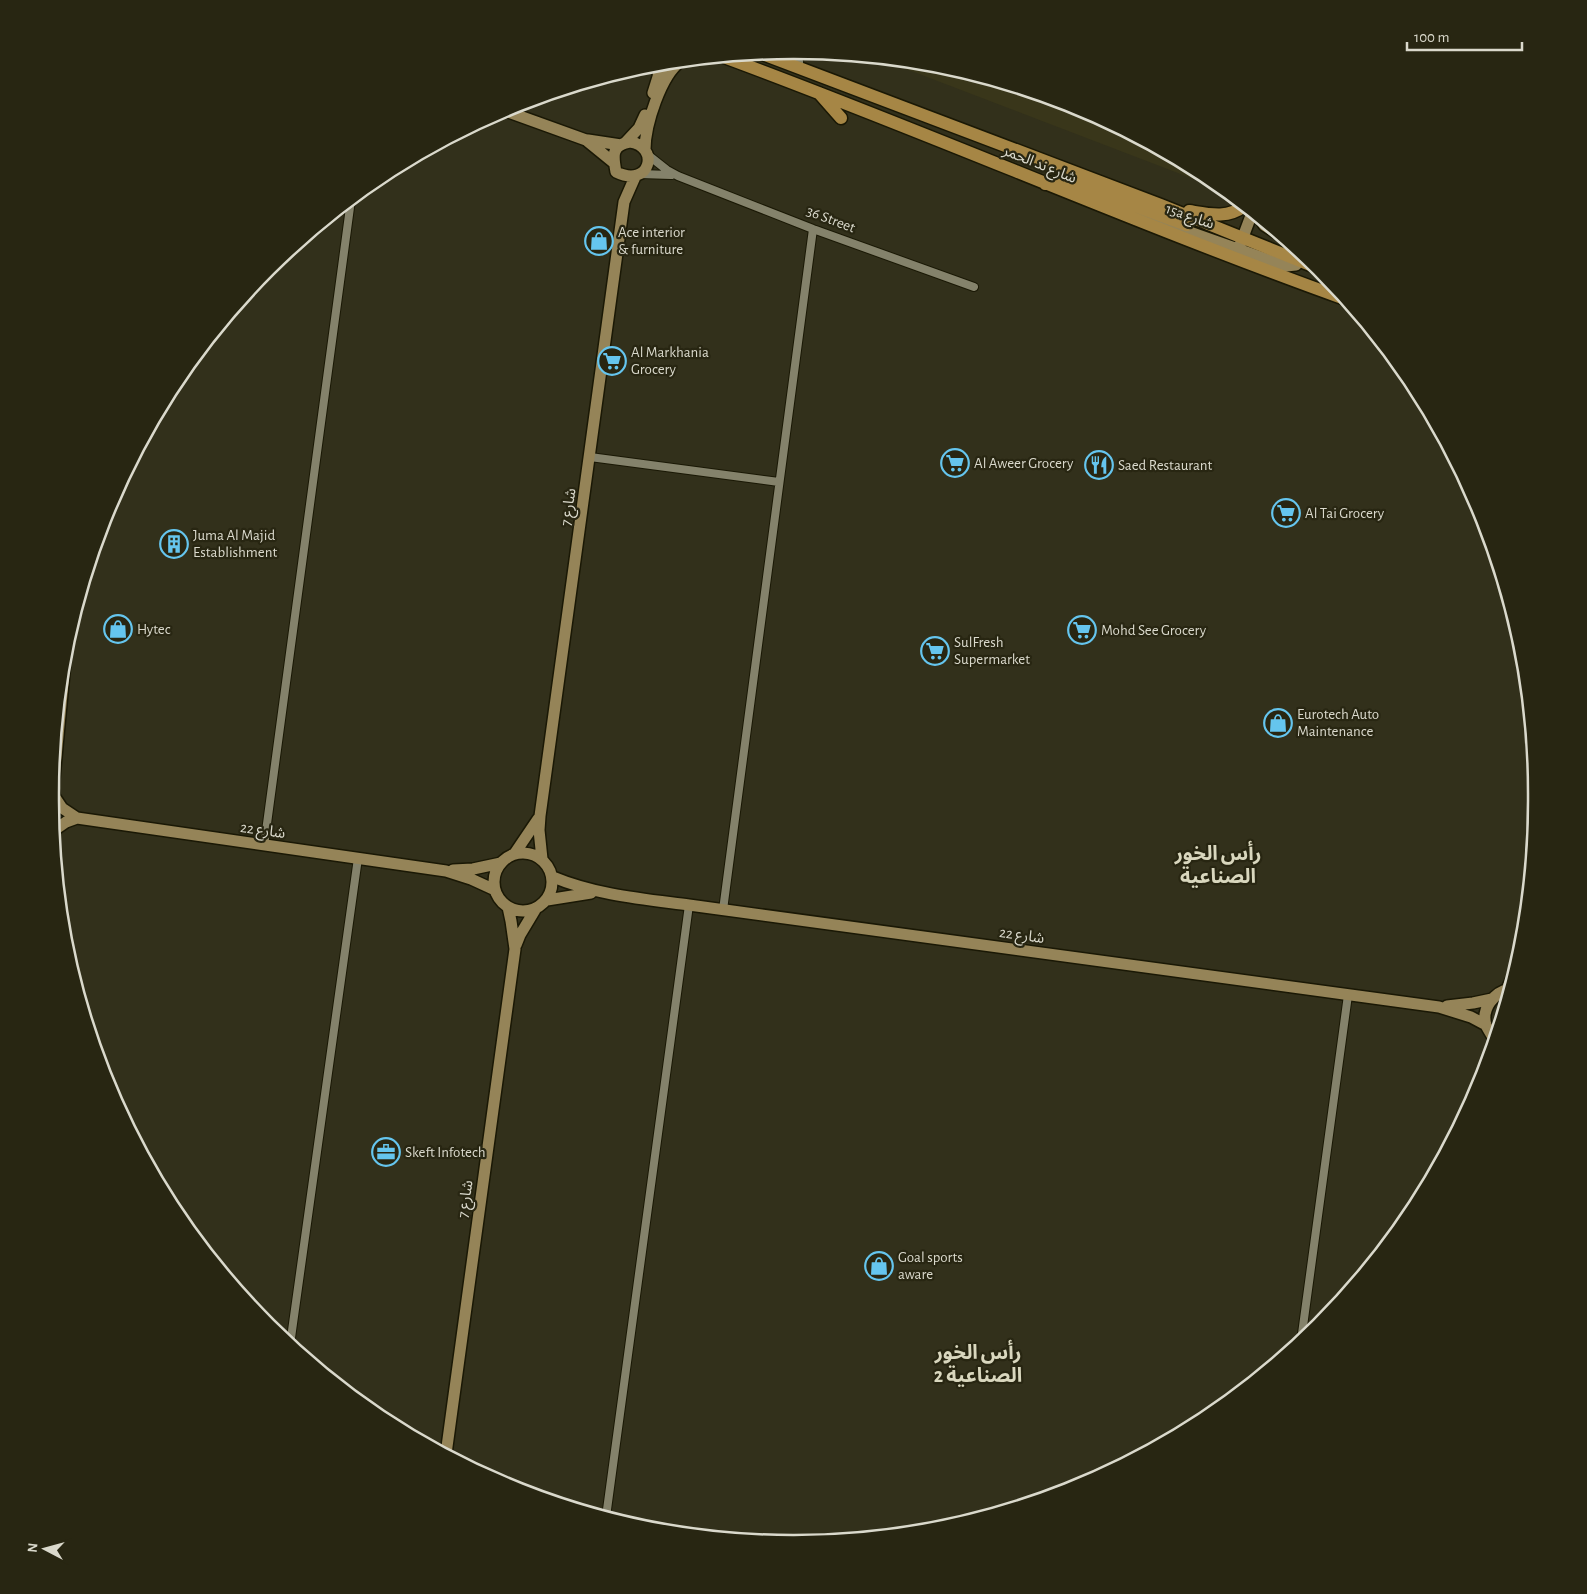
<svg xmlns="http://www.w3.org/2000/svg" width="1587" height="1594" font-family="'Alegreya Sans','Noto Sans Arabic',sans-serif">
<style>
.built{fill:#39361a}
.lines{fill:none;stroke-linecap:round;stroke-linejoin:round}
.street-casing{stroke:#1a1805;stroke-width:10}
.secondary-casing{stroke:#1a1805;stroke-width:14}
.primary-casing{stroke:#1a1805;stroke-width:15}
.highway-casing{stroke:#1a1805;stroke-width:18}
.street{stroke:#84826b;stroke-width:8}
.secondary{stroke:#958458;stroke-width:11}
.primary{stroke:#a68645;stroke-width:12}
.highway{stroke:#bc892b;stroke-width:15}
.labels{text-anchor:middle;stroke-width:4.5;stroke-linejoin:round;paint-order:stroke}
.street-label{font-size:15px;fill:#dad9cc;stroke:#282612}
.poi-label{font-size:15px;fill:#dad9cc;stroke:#282612;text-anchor:start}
.district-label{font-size:20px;font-weight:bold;fill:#d9d7be;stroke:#282612}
.rim{fill:none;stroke:#dad9cc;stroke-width:2.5}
</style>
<rect width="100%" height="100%" fill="#32301b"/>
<path class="built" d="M880,59L938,64L1078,106L1206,175L1225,191Z"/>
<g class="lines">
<defs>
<path id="street" d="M782,51L788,57L799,62
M648,155L667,170L678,176L813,229L974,287
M640,174L671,175
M590,457L779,482
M264,846L351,200
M723,910L813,229
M1301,1341L1348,995
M290,1345L358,858
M606,1517L689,905"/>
<path id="secondary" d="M653,93L658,77L660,63
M503,110L586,140L613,162
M588,140L621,145
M630,142C660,146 651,189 616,172C613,156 611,145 630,142Z
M625,143L639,128L645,115
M645,150C645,125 661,75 681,61
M1135,215L1150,218L1286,266L1296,265L1303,255
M1261,220L1264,225L1275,232
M1240,245L1252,213
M52,793L62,808L77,818L446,871L471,879L495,890
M51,810L67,641
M53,831L66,822L77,818
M494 882a29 29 0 1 1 58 0a29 29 0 1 1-58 0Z
M515,853L538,819
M542,859L539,830L540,816L624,202L635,177
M453,870L473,869L501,863
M553,877C596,895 643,899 689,905L1439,1007L1471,1017L1486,1025
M547,900L591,893
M516,945L520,935L535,910
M1507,989L1514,974
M1447,1006L1473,1003L1492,999
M1494,1039C1492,1035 1488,1030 1486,1025C1481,1009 1494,992 1510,989
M446,1454L515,949L511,921L508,907"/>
<path id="primary" d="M760,53L1161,205L1320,269
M724,57C933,134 1136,224 1345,299
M819,93L841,118
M1045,184L1058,181L1070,182L1187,225
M1189,211C1208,214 1228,219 1244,206"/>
<path id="highway" d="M51,790L52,793"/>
</defs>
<use href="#street" class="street-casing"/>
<use href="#secondary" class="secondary-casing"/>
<use href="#primary" class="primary-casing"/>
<use href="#highway" class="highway-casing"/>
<use href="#street" class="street"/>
<use href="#secondary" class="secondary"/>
<use href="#primary" class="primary"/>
<use href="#highway" class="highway"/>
</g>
<defs>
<symbol id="shop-ring" viewBox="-11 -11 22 22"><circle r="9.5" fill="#282612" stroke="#65c5ee" stroke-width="1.5"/><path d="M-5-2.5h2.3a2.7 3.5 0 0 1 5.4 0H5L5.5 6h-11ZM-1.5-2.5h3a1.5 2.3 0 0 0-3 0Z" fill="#65c5ee"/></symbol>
<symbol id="supermarket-ring" viewBox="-11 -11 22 22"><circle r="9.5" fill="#282612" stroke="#65c5ee" stroke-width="1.5"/><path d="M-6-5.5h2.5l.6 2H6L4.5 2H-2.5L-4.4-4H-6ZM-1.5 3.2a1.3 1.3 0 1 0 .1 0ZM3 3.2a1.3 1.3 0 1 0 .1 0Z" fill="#65c5ee"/></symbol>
<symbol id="restaurant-ring" viewBox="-11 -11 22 22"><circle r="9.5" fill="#282612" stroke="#65c5ee" stroke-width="1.5"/><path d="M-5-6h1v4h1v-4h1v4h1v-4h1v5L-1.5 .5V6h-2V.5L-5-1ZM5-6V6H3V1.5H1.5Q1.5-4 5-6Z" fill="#65c5ee"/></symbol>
<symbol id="building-ring" viewBox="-11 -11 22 22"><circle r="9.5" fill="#282612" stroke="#65c5ee" stroke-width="1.5"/><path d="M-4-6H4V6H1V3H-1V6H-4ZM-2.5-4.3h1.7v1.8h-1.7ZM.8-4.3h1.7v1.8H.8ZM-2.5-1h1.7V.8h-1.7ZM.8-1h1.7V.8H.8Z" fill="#65c5ee"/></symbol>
<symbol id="office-ring" viewBox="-11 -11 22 22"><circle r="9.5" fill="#282612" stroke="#65c5ee" stroke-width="1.5"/><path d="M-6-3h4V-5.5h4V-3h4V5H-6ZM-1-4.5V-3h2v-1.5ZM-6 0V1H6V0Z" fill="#65c5ee"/></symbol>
</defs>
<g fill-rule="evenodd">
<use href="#shop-ring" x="583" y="225" width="32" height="32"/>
<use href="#supermarket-ring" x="596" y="345" width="32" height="32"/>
<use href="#supermarket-ring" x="939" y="447" width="32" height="32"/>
<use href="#restaurant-ring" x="1083" y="449" width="32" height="32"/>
<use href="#supermarket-ring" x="1270" y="497" width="32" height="32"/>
<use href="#building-ring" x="158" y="528" width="32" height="32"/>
<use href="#shop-ring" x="102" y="613" width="32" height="32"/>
<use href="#supermarket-ring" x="1066" y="614" width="32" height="32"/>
<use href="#supermarket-ring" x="919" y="635" width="32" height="32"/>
<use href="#shop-ring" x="1262" y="707" width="32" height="32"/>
<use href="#office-ring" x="370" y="1136" width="32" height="32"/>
<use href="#shop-ring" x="863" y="1250" width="32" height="32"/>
</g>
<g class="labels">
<g class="street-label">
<text transform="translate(1040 164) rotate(22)" y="5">شارع ند الحمر</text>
<text transform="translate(1190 216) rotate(19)" y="5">15a شارع</text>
<text transform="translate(831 219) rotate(21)" y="5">36 Street</text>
<text transform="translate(568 507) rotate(-82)" y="5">شارع 7</text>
<text transform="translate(263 830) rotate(8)" y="5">شارع 22</text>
<text transform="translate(1022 935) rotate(8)" y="5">شارع 22</text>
<text transform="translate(465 1199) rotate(-82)" y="5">شارع 7</text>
</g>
<g class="poi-label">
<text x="618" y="237">Ace interior<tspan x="618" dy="17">&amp; furniture</tspan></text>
<text x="631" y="357">Al Markhania<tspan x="631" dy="17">Grocery</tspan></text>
<text x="974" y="468">Al Aweer Grocery</text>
<text x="1118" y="470">Saed Restaurant</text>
<text x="1305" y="518">Al Tai Grocery</text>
<text x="193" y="540">Juma Al Majid<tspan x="193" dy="17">Establishment</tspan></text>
<text x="137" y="634">Hytec</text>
<text x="1101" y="635">Mohd See Grocery</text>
<text x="954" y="647">SulFresh<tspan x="954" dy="17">Supermarket</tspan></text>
<text x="1297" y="719">Eurotech Auto<tspan x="1297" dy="17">Maintenance</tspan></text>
<text x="405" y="1157">Skeft Infotech</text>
<text x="898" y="1262">Goal sports<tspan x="898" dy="17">aware</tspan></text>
</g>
<g class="district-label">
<text x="1218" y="860">رأس الخور<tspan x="1218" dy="23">الصناعية</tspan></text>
<text x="978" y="1359">رأس الخور<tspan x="978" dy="23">الصناعية 2</tspan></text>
</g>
</g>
<path d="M0 0H1587V1594H0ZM793 59H794A734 734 0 0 1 1528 793V801A734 734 0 0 1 794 1535H793A734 734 0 0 1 59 801V793A734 734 0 0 1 793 59Z" fill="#282612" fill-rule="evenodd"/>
<path class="rim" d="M793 59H794A734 734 0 0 1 1528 793V801A734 734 0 0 1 794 1535H793A734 734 0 0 1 59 801V793A734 734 0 0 1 793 59Z"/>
<g transform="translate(45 1549) rotate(276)" stroke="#282612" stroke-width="4" paint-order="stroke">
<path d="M0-4L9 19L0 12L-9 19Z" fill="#dad9cc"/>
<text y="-8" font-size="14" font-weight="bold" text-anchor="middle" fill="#dad9cc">N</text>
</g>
<path d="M1407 42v8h115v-8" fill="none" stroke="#dad9cc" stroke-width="2.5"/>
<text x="1414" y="42" font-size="15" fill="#dad9cc" stroke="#282612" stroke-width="4" paint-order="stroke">100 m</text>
</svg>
